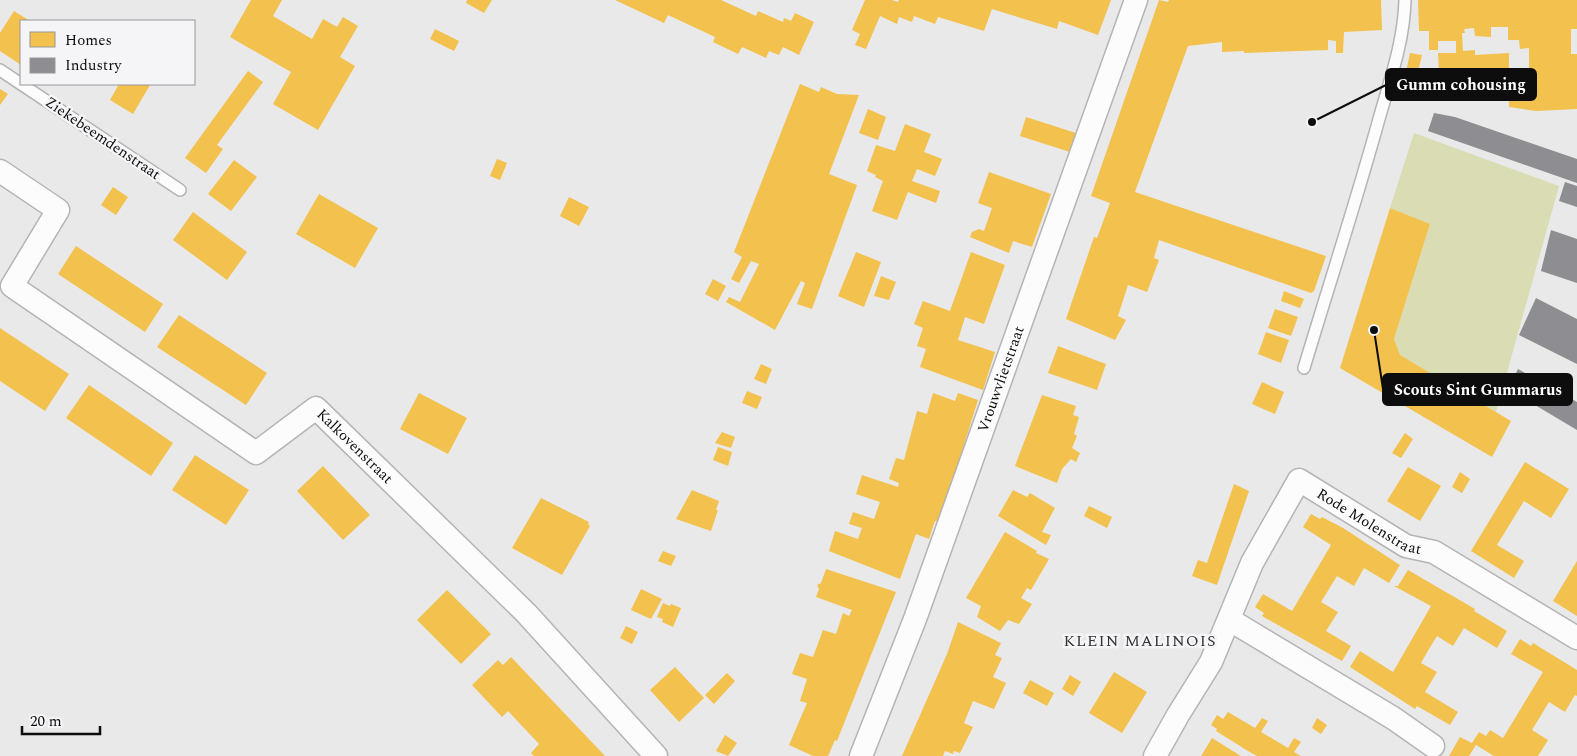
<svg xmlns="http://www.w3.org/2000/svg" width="1577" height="756" font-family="Spectral,serif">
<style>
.green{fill:#dadcb3}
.homes{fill:#f2c14e}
.industry{fill:#8d8d92}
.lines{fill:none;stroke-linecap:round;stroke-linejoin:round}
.lane-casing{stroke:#b4b4b4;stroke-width:14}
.street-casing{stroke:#b4b4b4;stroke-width:25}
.lane{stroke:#fcfcfc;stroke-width:11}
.street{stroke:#fcfcfc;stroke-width:22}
.labels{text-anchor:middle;stroke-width:5;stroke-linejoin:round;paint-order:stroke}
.street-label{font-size:15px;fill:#0d0d0e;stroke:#f5f5f8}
.neighbourhood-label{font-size:16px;letter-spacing:1px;fill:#353537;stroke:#f5f5f8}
.leader{fill:none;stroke:#0d0d0e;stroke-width:2}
.callout-dot{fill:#0d0d0e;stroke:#f5f5f8;stroke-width:2}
.callout{fill:#0d0d0e;stroke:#0d0d0e;stroke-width:2}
.callout-label{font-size:16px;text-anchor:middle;font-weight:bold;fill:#fff}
</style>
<rect width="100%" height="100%" fill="#e9e9e9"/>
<path class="green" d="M1414,133L1559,186L1496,412L1400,355L1394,339L1430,224L1390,208Z"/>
<path class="homes" d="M251,0H282L273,16L312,39L323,19L337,27L343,17L358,26L340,57L355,66L318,130L273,104L291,72L230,37Z
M467,0H492L484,13L466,3Z
M615,0H721L756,16L758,11L783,22L784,18L791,21L795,13L814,22L799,55L783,47L779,55L769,51L766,58L742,47L738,54L713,42L715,37L668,15L664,23Z
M865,0H892L898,2L899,0H1111L1098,35L1059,21L1057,29L992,9L984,31L938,17L935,24L914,16L912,22L899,17L897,24L880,16L866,49L855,45L860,34L852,30Z
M1159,0L1168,2L1169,0H1381L1382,30L1344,32L1343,53H1336V41L1328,40V50L1244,53V51L1222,52V42L1188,46L1135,192L1326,256L1314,291L1311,293L1159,240L1154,258L1159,260L1147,292L1128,285L1118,316L1126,320L1115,340L1066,319L1094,237L1097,238L1110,203L1091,196Z
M1418,0H1577V29H1571V54H1577V109L1536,111L1509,107V85L1529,81V48L1520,49L1519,40H1508V27H1491V37L1475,36L1474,28L1464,29L1465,33H1462L1463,51L1475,50V55L1509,53V85L1440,89L1438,53H1456V41H1438V50H1429V31H1419Z
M14,11L30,21H21V65L0,51V33Z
M435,29L459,41L454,51L430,39Z
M1410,53L1422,55L1414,89L1403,86Z
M248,71L263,82L217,145L223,149L206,173L185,158Z
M119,84L150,85L133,114L110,100Z
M800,84L819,92L821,87L837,94L859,95L829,174L857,185L812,309L797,304L805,283L801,281L775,330L726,302L729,297L740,302L759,264L751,261L739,283L731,279L742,257L734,252Z
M0,89L8,94L0,105Z
M868,109L886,117L878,140L859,133Z
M1026,117L1079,134L1073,153L1020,136Z
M905,124L931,134L924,152L942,159L935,176L917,169L912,181L940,191L936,203L908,192L897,220L872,211L883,181L875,177L876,175L867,171L876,145L895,151Z
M497,159L507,163L500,180L490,176Z
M234,160L257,177L231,211L208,194Z
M989,172L1051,194L1032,247L1013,241L1009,253L970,237L972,232L979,229L984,231L992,208L978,203Z
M113,187L128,197L116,215L101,205Z
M319,194L378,228L355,268L296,234Z
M569,197L589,207L579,226L560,216Z
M1390,208L1430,224L1394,339L1400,355L1511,421L1492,457L1340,368Z
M193,212L247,252L227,280L173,240Z
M76,246L163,304L145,332L58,274Z
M856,252L881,262L864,307L838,296Z
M971,252L1005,265L984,324L965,317L958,340L995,352L983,390L920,367L926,349L917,346L923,328L914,324L923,301L950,311Z
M881,276L896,282L889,300L874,296Z
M713,279L726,286L718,301L705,294Z
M1284,291L1304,299L1300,308L1281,301Z
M1275,309L1298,317L1291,336L1268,328Z
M179,315L267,373L246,405L157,347Z
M0,328L69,374L45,411L0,381Z
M1266,332L1289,340L1281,363L1258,354Z
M1058,346L1106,364L1097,390L1048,373Z
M761,364L772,369L766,384L754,379Z
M1262,382L1284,392L1275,414L1252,404Z
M89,385L173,443L151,476L66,418Z
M747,391L762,397L757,409L742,403Z
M419,393L467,418L448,454L400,429Z
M933,393L955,401L958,393L978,400L940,522L935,521L929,539L916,534L900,579L829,551L835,531L858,539L862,528L849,524L853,512L874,519L880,502L856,494L862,475L898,487L899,483L889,479L896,458L904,460L917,411L927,414Z
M1042,395L1076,406L1073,415L1079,417L1074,434L1077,436L1072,448L1080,453L1076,462L1071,459L1062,469L1057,483L1015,466Z
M722,432L735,437L731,448L715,443Z
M1405,433L1413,439L1401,458L1392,453Z
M718,447L732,452L728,466L713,460Z
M195,455L249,490L226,525L172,490Z
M1525,462L1569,489L1551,518L1524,501L1497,545L1524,561L1514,578L1471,551Z
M323,466L370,515L343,540L297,491Z
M1408,467L1441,486L1420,521L1387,501Z
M1460,472L1470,479L1462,493L1452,487Z
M1234,484L1249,491L1217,585L1192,576L1198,560L1207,563Z
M692,490L719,501L716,510H718L711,531L676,519Z
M1013,490L1027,497L1030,493L1055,508L1042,532L1051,535L1046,545L998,516Z
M541,498L589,522L588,524L590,526L562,575L512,548Z
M1089,506L1112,517L1107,528L1084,516Z
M1311,514L1320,519L1322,517L1343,528L1400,565L1389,583L1364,568L1354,586L1337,576L1321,602L1338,612L1326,631L1351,646L1342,661L1262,616L1264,613L1255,607L1263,594L1292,611L1331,545L1303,527Z
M1005,532L1037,551L1036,553L1049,559L1031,590L1027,588L1021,598L1032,604L1019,624L1008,620L1000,631L977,617L981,606L966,598Z
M663,551L676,556L671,566L658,561Z
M1577,561V616L1553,601Z
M826,569L896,592L837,741L835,740L828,756H813L789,745L807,703L800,701L807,679L792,674L800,653L813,657L823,630L836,634L843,613L849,616L852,610L816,597L819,589L817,585L821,583Z
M1408,570L1475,609L1474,611L1507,631L1497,648L1464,628L1453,646L1437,636L1429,649L1421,663L1437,672L1425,692L1458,712L1450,725L1417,706L1415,709L1350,667L1360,651L1393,672L1431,606L1394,586H1398Z
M641,589L662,599L651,619L631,610Z
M447,590L491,634L461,664L417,620Z
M663,603L670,606L671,604L681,608L673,627L662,622L663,619L657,617Z
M958,622L1001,643L995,655L1002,658L993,677L1006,683L994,709L973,701L964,723L973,727L960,753L954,751L953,754L945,751L943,756H902L947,654Z
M626,626L638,632L632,644L620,638Z
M1520,639L1531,646L1533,643L1577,670V696L1575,695L1565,712L1549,702L1532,730L1548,740L1538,756H1494L1476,745L1469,756H1449L1460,737L1472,743L1479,732L1486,736L1490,730L1503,738L1543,672L1511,654Z
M511,657L548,696L605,756H534L531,753L539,744L508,711L502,717L472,685L498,660L503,665Z
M675,667L704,698L679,722L650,690Z
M1114,672L1147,692L1122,733L1089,713Z
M727,673L735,681L714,704L705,695Z
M1070,675L1081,682L1073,696L1062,689Z
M1030,680L1054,693L1047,706L1023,693Z
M1228,712L1255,728L1262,718L1268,721L1261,732L1288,748L1294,738L1301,742L1294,752L1301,756H1257L1248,751L1216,731L1217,729L1211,725L1217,715L1223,719Z
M1317,718L1327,725L1321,734L1312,728Z
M725,735L737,743L728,756L716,751Z
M1212,738L1241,756H1201Z"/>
<path class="industry" d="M1434,113L1455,117L1577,159V183L1428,131Z
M1565,182L1577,186V207L1559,201Z
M1551,230L1577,239V283L1541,271Z
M1536,298L1577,319V364L1519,335Z
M1518,369L1577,402V430L1508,389Z"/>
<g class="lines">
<defs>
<path id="lane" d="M0,70L180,190
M1304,368C1329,285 1356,202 1379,119C1390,80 1404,41 1405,0"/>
<g id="street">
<path id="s1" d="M0,171L58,210L12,286L256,453L316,408L526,613L656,756"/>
<path d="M1230,620L1393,718L1433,746"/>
<path id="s2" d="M861,756L915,619L1136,0"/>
<path id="s3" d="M1155,756L1178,715L1211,662L1252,563L1299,480L1406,546L1434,552L1577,638"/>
</g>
</defs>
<use href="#lane" class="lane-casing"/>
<use href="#street" class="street-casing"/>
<use href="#lane" class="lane"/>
<use href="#street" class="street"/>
</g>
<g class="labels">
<g class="street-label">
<text transform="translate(103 138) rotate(34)" y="5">Ziekebeemdenstraat</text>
<text dy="5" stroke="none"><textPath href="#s2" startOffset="402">Vrouwvlietstraat</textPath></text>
<text dy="5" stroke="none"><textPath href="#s1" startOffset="584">Kalkovenstraat</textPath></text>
<text dy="5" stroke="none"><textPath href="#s3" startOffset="394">Rode Molenstraat</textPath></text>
</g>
<g class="neighbourhood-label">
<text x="1140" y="646">KLEIN MALINOIS</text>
</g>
</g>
<path class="leader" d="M1312 122L1386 85M1374 330L1383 389"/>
<g class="callout-dot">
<circle cx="1312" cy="122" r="5"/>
<circle cx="1374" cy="330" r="5"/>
</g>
<g class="callout">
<rect x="1386" y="69" width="150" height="31" rx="5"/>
<rect x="1383" y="374" width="189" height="31" rx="5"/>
</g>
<g class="callout-label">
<text x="1461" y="90">Gumm cohousing</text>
<text x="1478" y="395">Scouts Sint Gummarus</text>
</g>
<rect x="20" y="20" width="175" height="65" fill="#f5f5f8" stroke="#98989a"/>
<rect x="30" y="32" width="25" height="15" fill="#f2c14e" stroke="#98989a"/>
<text x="65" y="45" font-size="15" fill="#0d0d0e">Homes</text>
<rect x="30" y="58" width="25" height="15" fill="#8d8d92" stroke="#98989a"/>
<text x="65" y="70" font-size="15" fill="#0d0d0e">Industry</text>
<path d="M22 726v8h78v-8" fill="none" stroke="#0d0d0e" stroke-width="2.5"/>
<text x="30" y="726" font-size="15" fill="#0d0d0e" stroke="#f5f5f8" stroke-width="4" paint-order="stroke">20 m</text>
</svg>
